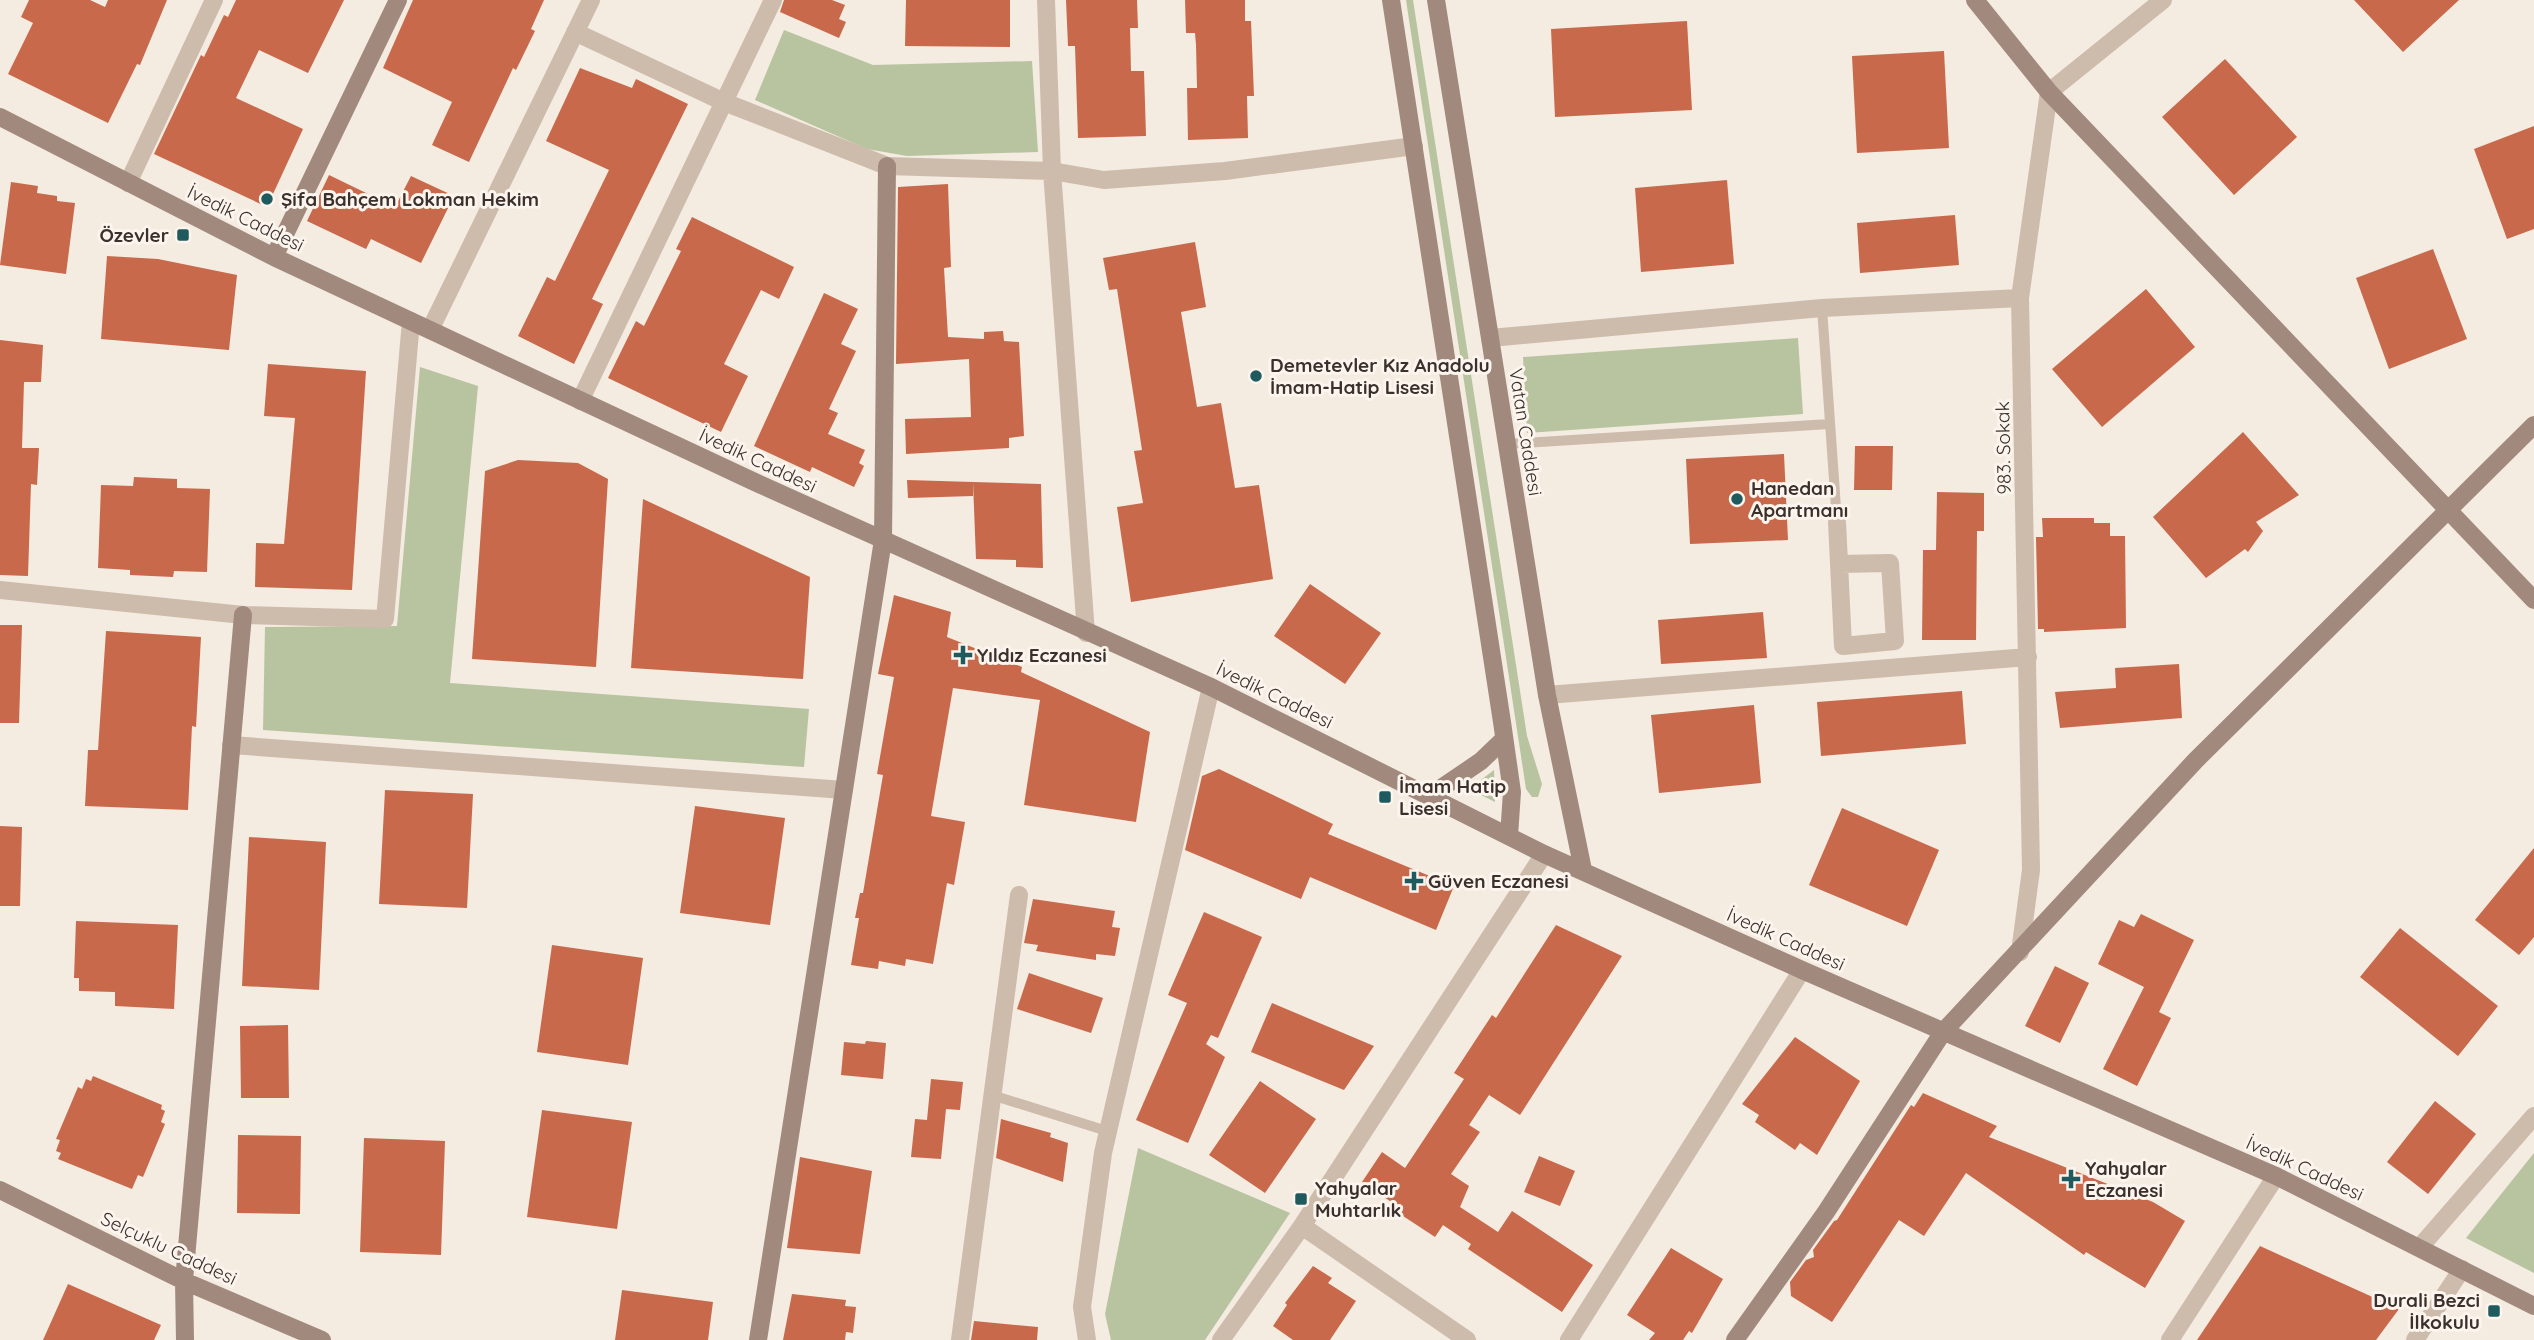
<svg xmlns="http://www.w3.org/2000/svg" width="2534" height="1340" font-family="Quicksand,sans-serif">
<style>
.green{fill:#b8c4a0}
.building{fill:#c8694b}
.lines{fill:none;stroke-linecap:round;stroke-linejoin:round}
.lane{stroke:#cdbbac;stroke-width:10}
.street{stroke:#cdbbac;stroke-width:18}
.secondary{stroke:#a18a7d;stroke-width:18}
.poi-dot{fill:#1f5a5e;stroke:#fbf5ee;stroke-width:2.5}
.labels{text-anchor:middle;stroke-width:6;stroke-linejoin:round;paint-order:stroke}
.poi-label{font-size:19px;font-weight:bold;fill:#3b302b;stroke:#fbf5ee;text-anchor:start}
.street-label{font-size:19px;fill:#3b302b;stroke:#fbf5ee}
</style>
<rect width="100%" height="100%" fill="#f4ebe1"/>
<path class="green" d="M1406,0H1413L1527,736L1542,784L1538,797H1532L1526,789Z
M784,30L873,65L1032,61L1038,152L907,156L867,149L755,100Z
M1798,338L1803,414L1527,433L1523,357Z
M420,367L478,386L450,683L809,709L804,767L263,730L265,627L397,626Z
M1494,770L1495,802L1469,789Z
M1138,1148L1290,1213L1205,1340H1111L1105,1314Z
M2534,1153V1273L2466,1238Z"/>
<path class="building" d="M29,0H90L105,7L108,0H167L140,65L137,64L108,123L8,74L33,23L21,17Z
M236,0H344L308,73L259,50L236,98L303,129L267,207L154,154L201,55L204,57L224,15L228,17Z
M413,0H544L531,29L535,31L516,70L513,68L469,162L432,145L452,102L383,68Z
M784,0H832L845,5L839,19L846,22L839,38L780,12Z
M906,0H1010V47L905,46Z
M1066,0H1137L1138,28H1130L1131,71H1144L1146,136L1078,138L1075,46H1068Z
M1185,0H1245V21H1251L1254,96H1247L1248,138L1188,140L1187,88H1197L1196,45L1195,33H1186Z
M2354,0H2459L2403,52Z
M1687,21L1692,110L1555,117L1551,29Z
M1944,51L1949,148L1857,153L1852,56Z
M2225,59L2297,137L2234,195L2162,117Z
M580,68L632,88L636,79L688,104L592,299L603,304L574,364L518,336L547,277L555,281L609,170L546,141Z
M2534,126V229L2507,239L2474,149Z
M329,175L395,207L411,176L454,196L421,263L371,239L366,249L307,221Z
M1727,180L1734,264L1641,272L1635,188Z
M11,182L38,186L37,193L57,196V201L75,203L66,274L0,265Z
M948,184L951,267L944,268L948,337L984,339V332L1003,331L1004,341L1019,342L1024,436L1009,438V448L906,454L905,419L971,417L969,359L896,364L898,187Z
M1955,215L1959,265L1860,273L1857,223Z
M692,217L794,267L779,299L761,290L724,364L748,376L721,432L608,378L636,321L644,326L681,251L676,249Z
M1195,242L1206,307L1181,312L1197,407L1221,403L1235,488L1259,485L1273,579L1131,602L1117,507L1143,503L1134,451L1142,450L1117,289L1109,290L1103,258Z
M2433,249L2467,339L2389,369L2356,278Z
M107,256L158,259L237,275L229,350L101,339Z
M2146,289L2195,347L2102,427L2052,369Z
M824,293L858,309L841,344L856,351L829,409L838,413L828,434L865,450L859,463L864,466L854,487L812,467L810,472L754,446Z
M0,340L43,345L41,382H24L22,448H39L37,485L31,484L28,576L0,575Z
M268,364L366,371L352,590L255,587L256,543L284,544L295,418L264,416Z
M2243,432L2299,495L2256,522L2263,531L2248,552L2245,549L2206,578L2153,517Z
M1855,446H1893L1892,490H1854Z
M1784,454L1788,540L1690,544L1686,459Z
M518,460L578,463L608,479L596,667L472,659L485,471Z
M134,477L177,479V488L210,489L207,572L174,571L173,577L130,575V570L98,568L101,485L133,486Z
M907,480L973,482V496L908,498Z
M973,482L1041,484L1043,568L1016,567V560L976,559Z
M1937,492L1984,493V531H1977L1976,640H1922L1923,550H1936Z
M643,499L810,577L803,679L631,668Z
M2042,518H2094V523H2110V536H2125L2126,628L2044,632V629H2038L2036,537H2043Z
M1310,584L1381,633L1345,684L1274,636Z
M894,595L951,612L947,637L1022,667L1021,672L1150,732L1136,822L1024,805L1040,700L953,688L931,816L965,822L954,885L947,883L933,964L906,959L905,966L879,961L878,969L851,965L859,918H855L860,893H863L883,775L877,774L894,677L878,674Z
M1763,612L1767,658L1661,664L1658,620Z
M0,625H22L19,723H0Z
M106,631L201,637L196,727L192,726L188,810L85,806L88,750H98Z
M2179,664L2182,718L2060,728L2055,692L2116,688L2115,668Z
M1962,691L1966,744L1821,756L1817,702Z
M1754,705L1761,783L1659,793L1651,715Z
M1219,769L1333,824L1328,834L1454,886L1436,930L1310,877L1301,899L1185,850L1202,776Z
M385,790L473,794L467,908L379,904Z
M695,806L785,818L770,925L680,913Z
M1842,808L1939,850L1907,926L1809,885Z
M0,826L22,827L20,906H0Z
M249,837L326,842L319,990L242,986Z
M2534,848V937L2519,955L2475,920Z
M1033,899L1115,911L1112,927L1120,928L1115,956L1096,954V960L1036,951L1038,945L1024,943Z
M1204,912L1262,937L1218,1038L1211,1035L1206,1044L1225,1057L1188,1143L1136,1120L1187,1003L1168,995Z
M2141,914L2194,940L2159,1012L2171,1018L2137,1086L2103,1069L2144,987L2098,964L2119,920L2134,927Z
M76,921L178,925L174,1009L115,1006V992L79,991V978H74Z
M1556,925L1622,956L1520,1115L1489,1095L1469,1125L1480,1132L1451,1174L1469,1186L1460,1207L1498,1232L1512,1211L1593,1265L1562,1312L1468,1249L1471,1244L1443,1225L1435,1237L1400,1214L1403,1210L1362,1182L1382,1152L1405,1168L1464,1079L1454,1073L1492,1015L1496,1018Z
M2400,928L2498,1006L2458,1056L2360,977Z
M552,945L643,958L628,1065L537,1052Z
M2055,966L2089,983L2060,1043L2025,1026Z
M1029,973L1103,998L1091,1033L1017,1009Z
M1272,1003L1374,1046L1344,1090L1251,1052Z
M288,1025L289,1098H241L240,1026Z
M1795,1037L1860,1081L1817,1155L1800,1143L1795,1150L1755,1122L1759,1115L1742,1104Z
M866,1041L886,1043L883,1079L841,1075L844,1042L865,1044Z
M93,1076L162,1105L161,1109L165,1111L161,1122L165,1124L143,1177L138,1175L132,1189L58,1159L61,1153L56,1151L60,1140L56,1139L78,1087L82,1089L86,1079L91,1081Z
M931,1079L963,1082L960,1110L946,1109L941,1159L911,1157L915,1119L927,1120Z
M1260,1081L1316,1119L1265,1193L1209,1155Z
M1923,1093L1997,1126L1989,1137L2153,1202L2185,1221L2145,1288L2086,1252L2084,1255L1966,1173L1924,1236L1899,1220L1832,1322L1791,1296L1790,1282L1806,1260L1814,1257L1813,1250L1834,1221L1837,1220L1911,1105L1914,1107Z
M2435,1101L2476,1134L2428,1194L2387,1162Z
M542,1110L632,1122L617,1229L527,1217Z
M1001,1119L1051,1133L1050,1137L1068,1143L1063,1182L996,1158Z
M238,1135L301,1136L300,1214L237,1213Z
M364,1138L445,1141L441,1255L360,1252Z
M1539,1156L1575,1171L1560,1206L1524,1192Z
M800,1157L872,1171L860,1254L787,1248Z
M2260,1246L2399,1309L2376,1340H2197Z
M1671,1248L1723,1279L1692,1333L1689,1331L1683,1340H1649L1655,1333L1627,1315Z
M1313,1266L1332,1278L1328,1283L1356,1301L1330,1340H1293L1273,1326L1287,1305L1285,1303Z
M68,1284L161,1325L154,1340H43Z
M622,1290L713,1302L708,1340H615Z
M792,1294L846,1300L845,1306L856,1307L853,1333L846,1332L845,1340H783Z
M974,1321L1038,1327L1037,1340H971Z"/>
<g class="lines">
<path class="lane" d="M1822,308L1837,522
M1506,444L1829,424
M992,1095L1107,1131"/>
<path class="street" d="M1046,0L1052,171L1086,633
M575,32L724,102L887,166L1052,171L1104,180L1225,171L1414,146
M128,183L214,0
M430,330L591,0
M1490,338L1822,308L2020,298
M580,401L773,0
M1837,522L1843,646L1895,641L1890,563L1839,564
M0,590L243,615L385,619L411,321
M1547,695L2028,657
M231,745L844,790
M2020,952L2031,870L2020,298L2049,92L2163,0
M1302,1226L1467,1340
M2420,1247L2534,1116
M960,1340L1019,895
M1087,1340L1082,1307L1103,1153L1211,687
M1221,1340L1302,1226L1544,854
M1569,1340L1802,970
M2170,1340L2276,1176
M2415,1340L2462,1269"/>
<path class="secondary" d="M1391,0L1502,722L1512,792L1509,836
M1436,0L1547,695L1583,870
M1975,0L2049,92L2534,600
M0,117L274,257L759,484L1211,687L1544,854L1802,970L2276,1176L2534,1306
M274,257L398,0
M1431,795L1481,761L1504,739
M0,1190L184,1281L322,1340
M185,1340L184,1281L243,615
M758,1340L883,540L887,166
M1735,1340L1826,1212L1943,1032L2195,761L2534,425"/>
</g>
<g class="poi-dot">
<circle cx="267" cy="199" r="7"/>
<rect x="176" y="228" width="14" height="14" rx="3.5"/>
<circle cx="1256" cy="376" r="7"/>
<circle cx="1737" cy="499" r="7"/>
<path d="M959.5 644.5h7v7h7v7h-7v7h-7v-7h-7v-7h7z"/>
<rect x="1378" y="790" width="14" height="14" rx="3.5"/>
<path d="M1410.5 870.5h7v7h7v7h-7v7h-7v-7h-7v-7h7z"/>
<path d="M2067.5 1168.5h7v7h7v7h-7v7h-7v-7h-7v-7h7z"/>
<rect x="1294" y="1192" width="14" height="14" rx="3.5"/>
<rect x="2487" y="1304" width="14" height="14" rx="3.5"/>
</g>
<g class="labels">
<g class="poi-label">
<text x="281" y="206">Şifa Bahçem Lokman Hekim</text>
<text x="169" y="242" text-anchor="end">Özevler</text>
<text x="1270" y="372">Demetevler Kız Anadolu<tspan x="1270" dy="22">İmam-Hatip Lisesi</tspan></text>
<text x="1751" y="495">Hanedan<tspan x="1751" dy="22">Apartmanı</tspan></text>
<text x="977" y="662">Yıldız Eczanesi</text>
<text x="1399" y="793">İmam Hatip<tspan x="1399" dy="22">Lisesi</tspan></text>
<text x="1428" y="888">Güven Eczanesi</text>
<text x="2085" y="1175">Yahyalar<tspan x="2085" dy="22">Eczanesi</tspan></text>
<text x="1315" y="1195">Yahyalar<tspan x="1315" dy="22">Muhtarlık</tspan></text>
<text x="2480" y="1307" text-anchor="end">Durali Bezci<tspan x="2480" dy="22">İlkokulu</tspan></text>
</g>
<g class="street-label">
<text transform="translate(246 218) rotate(26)" y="7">İvedik Caddesi</text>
<text transform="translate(1526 432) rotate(81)" y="7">Vatan Caddesi</text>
<text transform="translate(2003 448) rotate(-91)" y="7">983. Sokak</text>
<text transform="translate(758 460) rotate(25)" y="7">İvedik Caddesi</text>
<text transform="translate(1275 695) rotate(26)" y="7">İvedik Caddesi</text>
<text transform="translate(1786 939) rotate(24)" y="7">İvedik Caddesi</text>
<text transform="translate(2305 1168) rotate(25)" y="7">İvedik Caddesi</text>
<text transform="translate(169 1248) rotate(25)" y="7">Selçuklu Caddesi</text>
</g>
</g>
</svg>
